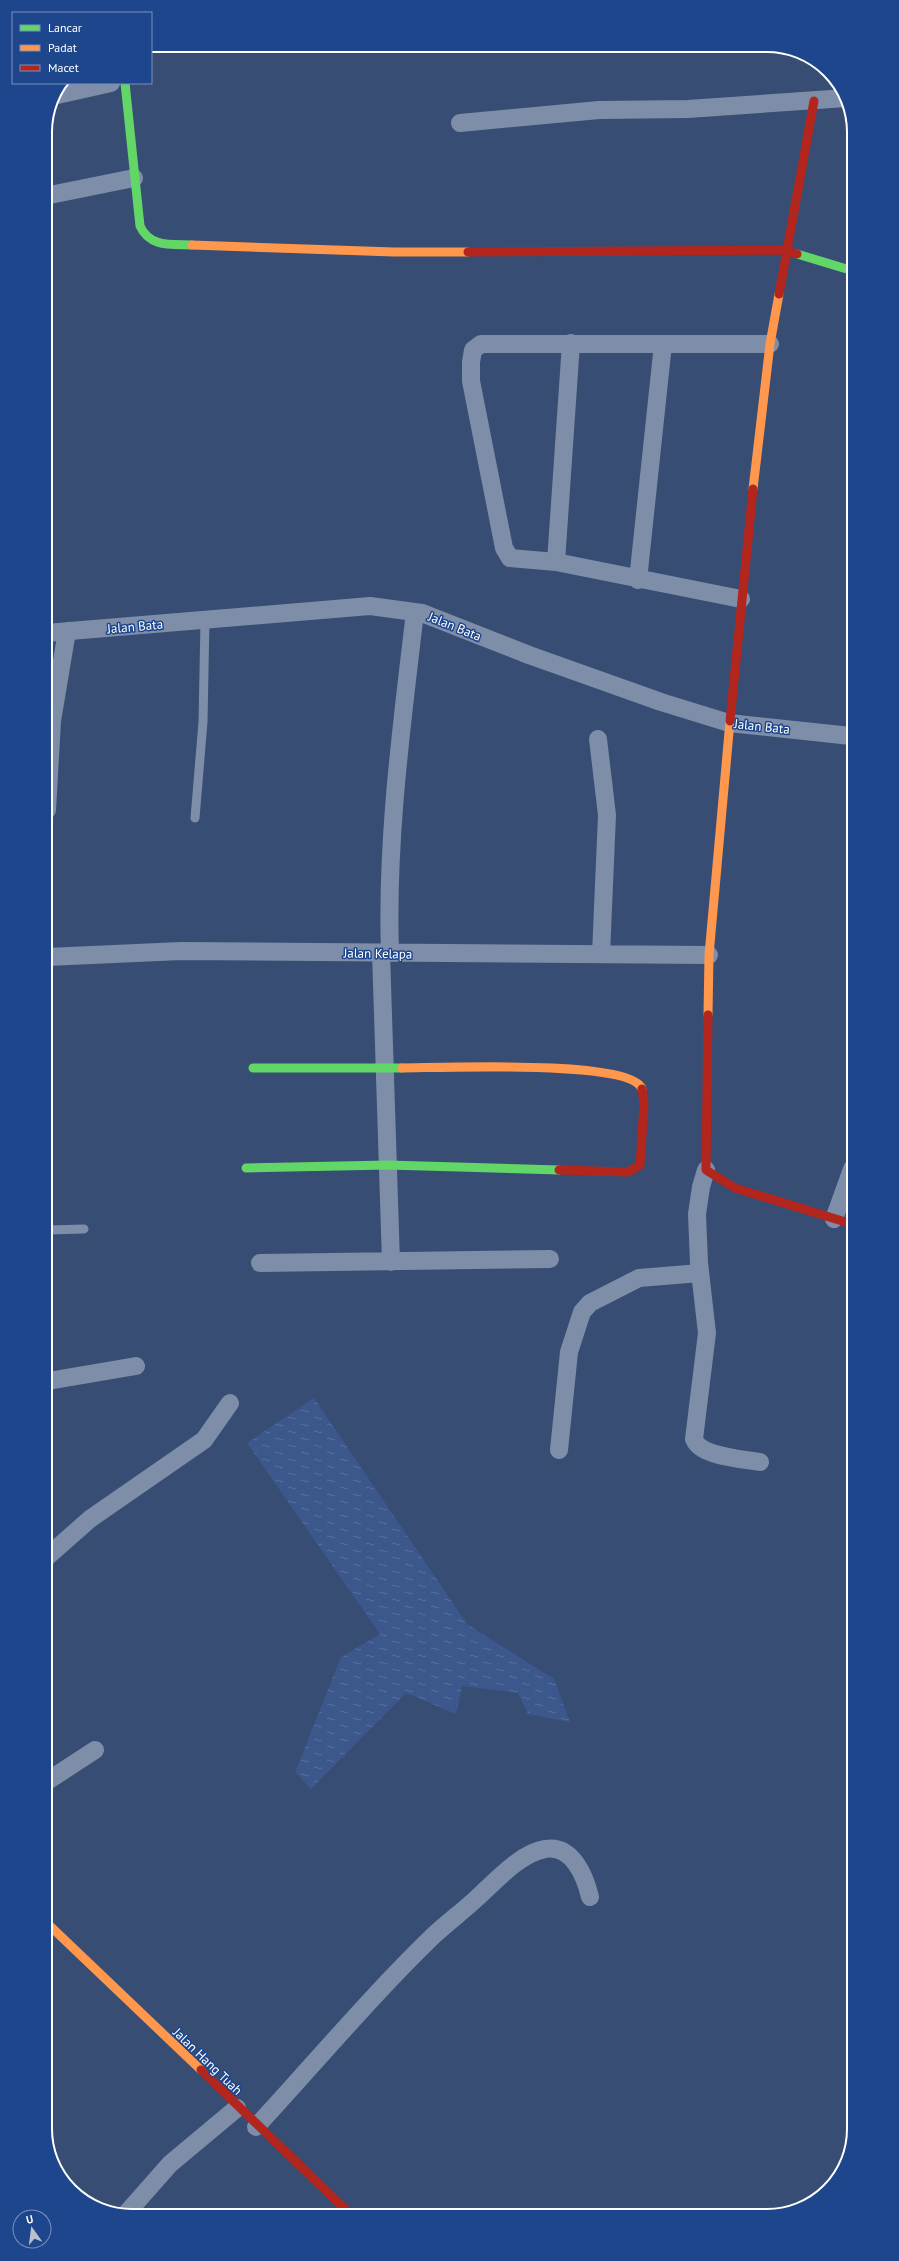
<svg xmlns="http://www.w3.org/2000/svg" width="899" height="2261" font-family="'PT Sans',sans-serif">
<style>
.water{fill:url(#water-ripples)}
.lines{fill:none;stroke-linecap:round;stroke-linejoin:round}
.lane{stroke:#7e8ea8;stroke-width:9}
.street{stroke:#7e8ea8;stroke-width:18}
.fast{stroke:#63d668;stroke-width:9}
.slow{stroke:#ff974d;stroke-width:9}
.jam{stroke:#b3261e;stroke-width:9}
.labels{text-anchor:middle;stroke-width:3;stroke-linejoin:round;paint-order:stroke}
.street-label{font-size:13px;fill:#fff;stroke:#1e468d}
.rim{fill:none;stroke:#fff;stroke-width:2}
</style>
<defs>
<pattern id="water-ripples" width="26" height="14" patternUnits="userSpaceOnUse"><rect width="26" height="14" fill="#3b578b"/><path d="M2 4q2-2 4 0t4 0M15 11q2-2 4 0t4 0" fill="none" stroke="#58709c"/></pattern>
</defs>
<rect width="100%" height="100%" fill="#374d74"/>
<path class="water" d="M314,1398L467,1624L554,1679L570,1722L528,1714L518,1693L462,1686L456,1714L406,1693L311,1789L295,1772L341,1657L380,1634L247,1443Z"/>
<g class="lines">
<path class="lane" d="M195,818L203,722L205,620
M48,1230L84,1229"/>
<path class="street" d="M53,96L111,83
M460,123L599,110L688,109L846,98
M45,196L134,178
M556,562L571,343
M638,580L663,344
M741,599L556,562L510,558L504,548L471,381V362L473,350L481,344H770
M46,633L370,606L422,613L529,655L661,702L729,723L851,736
M598,739L607,815L601,954
M47,810L52,721L67,631
M381,953L391,1262
M390,953C386,841 402,723 415,612
M47,957L181,951L709,955
M706,1170L701,1187L697,1214L699,1263L707,1333L694,1439C700,1457 744,1459 760,1462
M834,1219L852,1169
M260,1263L550,1259
M48,1381L136,1366
M559,1450L569,1352L582,1312L590,1303L639,1278L700,1273
M48,1556L90,1519L204,1440L230,1403
M49,1780L95,1750
M256,2127C315,2063 371,1996 433,1936C447,1923 463,1911 477,1898C495,1882 520,1853 545,1849C572,1844 585,1876 590,1897
M125,2215L170,2164L237,2108"/>
<path class="fast" d="M125,83L140,226C150,248 172,244 192,245
M797,254L850,270
M253,1068H402
M246,1168L388,1165L559,1170"/>
<path class="slow" d="M192,245L394,252H468
M753,489L770,344L779,294
M708,1015L709,955L730,721
M402,1068C436,1068 631,1059 642,1089
M49,1925L201,2070"/>
<path class="jam" d="M468,252L785,250L797,254
M779,294L814,101
M730,721L753,489
M708,1015L706,1170L735,1188L852,1224
M559,1170L628,1172L640,1165L644,1104L642,1089
M201,2070L350,2214"/>
</g>
<g class="labels">
<g class="street-label">
<text transform="translate(135 626) rotate(-5)" y="5">Jalan Bata</text>
<text transform="translate(455 626) rotate(22)" y="5">Jalan Bata</text>
<text transform="translate(762 726) rotate(6)" y="5">Jalan Bata</text>
<text transform="translate(378 953) rotate(1)" y="5">Jalan Kelapa</text>
<text transform="translate(208 2061) rotate(44)" y="5">Jalan Hang Tuah</text>
</g>
</g>
<path d="M0 0H899V2261H0ZM132 52H767A80 80 0 0 1 847 132V2129A80 80 0 0 1 767 2209H132A80 80 0 0 1 52 2129V132A80 80 0 0 1 132 52Z" fill="#1e468d" fill-rule="evenodd"/>
<path class="rim" d="M132 52H767A80 80 0 0 1 847 132V2129A80 80 0 0 1 767 2209H132A80 80 0 0 1 52 2129V132A80 80 0 0 1 132 52Z"/>
<rect x="12" y="12" width="140" height="72" fill="#1e468d" stroke="#7890bb"/>
<rect x="20" y="25" width="20" height="6" fill="#63d668" stroke="#7890bb"/>
<text x="48" y="32" font-size="12" fill="#ffffff">Lancar</text>
<rect x="20" y="45" width="20" height="6" fill="#ff974d" stroke="#7890bb"/>
<text x="48" y="52" font-size="12" fill="#ffffff">Padat</text>
<rect x="20" y="65" width="20" height="6" fill="#b3261e" stroke="#7890bb"/>
<text x="48" y="72" font-size="12" fill="#ffffff">Macet</text>
<g transform="translate(32 2229) rotate(346)"><circle r="19" fill="#1e468d" stroke="#7890bb"/>
<path d="M0-3L7 15L0 10L-7 15Z" fill="#b9c1ce"/>
<text y="-6" font-size="11" font-weight="bold" text-anchor="middle" fill="#ffffff">U</text>
</g>
</svg>
